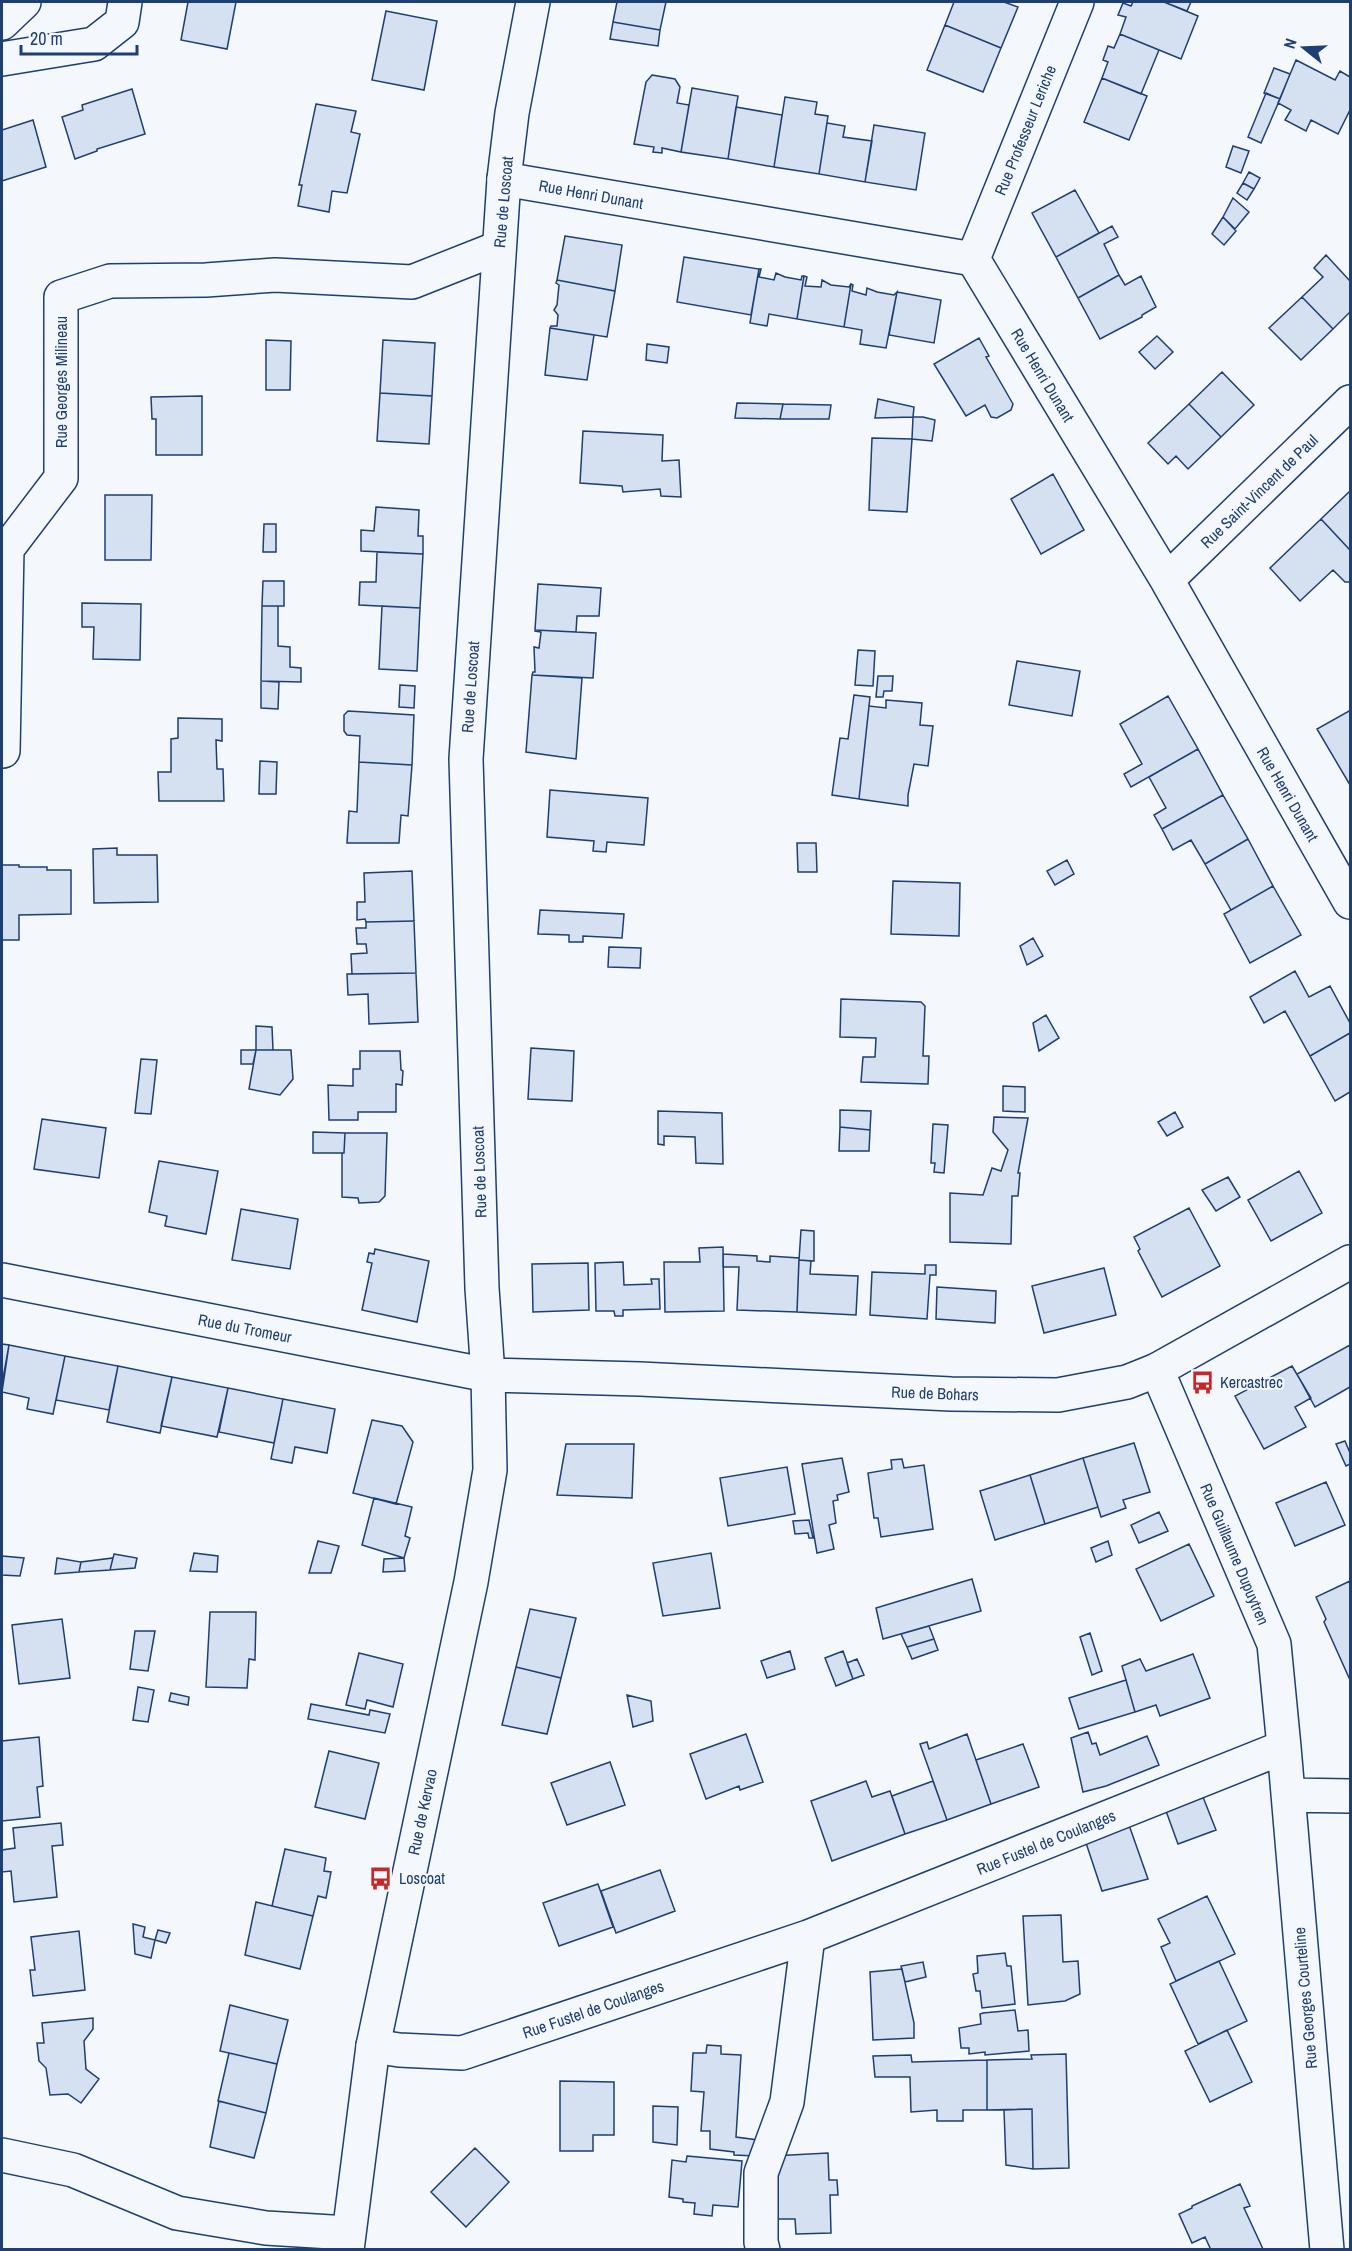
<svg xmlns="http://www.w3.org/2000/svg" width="1352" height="2251" font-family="'Archivo Narrow',sans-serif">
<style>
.building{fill:#d5e0f0;stroke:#1d3f73;stroke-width:1.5}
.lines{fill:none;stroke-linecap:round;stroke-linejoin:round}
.street-casing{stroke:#1d3f73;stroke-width:36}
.secondary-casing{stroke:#1d3f73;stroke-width:36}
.street{stroke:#f4f7fb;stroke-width:33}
.secondary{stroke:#f4f7fb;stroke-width:33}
.labels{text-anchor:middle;stroke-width:4.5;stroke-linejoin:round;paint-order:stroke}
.street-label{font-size:16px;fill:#1d3f73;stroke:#f4f7fb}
.poi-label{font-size:16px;fill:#1d3f73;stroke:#f4f7fb;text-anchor:start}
</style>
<rect width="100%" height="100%" fill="#f4f7fb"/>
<path class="building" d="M188,2H236L227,49L181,40Z
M617,2H666L660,30L613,22Z
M954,2H1004L1018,7L1001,48L945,25Z
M1133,2H1164L1198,16L1181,59L1120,34L1126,17L1118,15L1123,3L1131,6Z
M1164,2H1191L1187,11Z
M386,11L437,21L424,90L372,80Z
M613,22L660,30L658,46L610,39Z
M945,25L1001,48L983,92L927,70Z
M1120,34L1159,50L1141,94L1102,78L1108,62L1103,60L1108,46L1114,48Z
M1296,60L1335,80L1340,71L1350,77V110L1338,134L1311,120L1306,131L1285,120L1291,110L1278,103Z
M1274,68L1290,74L1280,99L1264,93Z
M652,75L675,79L680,87L677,103L689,105L681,152L662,148V153L653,152L654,147L634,144L646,82Z
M1102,78L1147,96L1129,140L1084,122Z
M692,88L738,96L728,159L681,152Z
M132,89L145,134L97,149V151L75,159L62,117L83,110L82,105Z
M1266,93L1280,99L1261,143L1248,137Z
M785,97L817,102L815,114L828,116L819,174L774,167Z
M316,104L356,111L351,132L360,134L347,193L332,191L329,212L298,206L302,185H299Z
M736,107L782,115L774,167L728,159Z
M33,120L46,167L2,181V130Z
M827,123L845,126L843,137L872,141L865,182L819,174Z
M874,125L925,133L916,190L865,182Z
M1233,146L1249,151L1241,173L1226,167Z
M1249,172L1260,178L1254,189L1243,183Z
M1243,183L1254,189L1247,200L1237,193Z
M1075,190L1099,233L1056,257L1032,213Z
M1233,198L1249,212L1235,229L1223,217Z
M1223,217L1236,231L1224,245L1212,234Z
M1112,226L1118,237L1104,244L1119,275L1078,298L1056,257Z
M565,236L622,245L615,291L557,280Z
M1326,255L1350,281V312L1333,329L1302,297L1323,277L1314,268Z
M684,257L759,269L751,315L677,302Z
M759,269H761L759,277L774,280L776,273L785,277L801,280L802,276H804L797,319L769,314L767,326L750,323Z
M1119,275L1125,285L1141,276L1156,307L1142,315V317L1100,339L1078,298Z
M804,276L807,277L805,286L821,287L822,280L831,285L849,287L851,284L844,327L797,319Z
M557,280L615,291L607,337L550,328L551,326H557L558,315L554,310L557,305L559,285L556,283Z
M851,284L853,285L852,291L866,295L867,288L877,292L894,295L897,292L886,348L860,344L862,330L844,327Z
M897,292L941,300L934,343L889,335Z
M1302,297L1333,329L1301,360L1269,328Z
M550,328L594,335L587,380L545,375Z
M1157,336L1173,352L1155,369L1139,352Z
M979,338L989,356L986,357L1013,404L1011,410L997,418L991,417L985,405L966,416L934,364Z
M266,340L291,341L290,390H266Z
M383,340L435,343L432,396L380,393Z
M647,344L669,347L667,363L646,360Z
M1222,372L1254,405L1221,437L1189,404Z
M380,393L432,396L429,444L377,441Z
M202,396V455H156V419H152L151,397Z
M878,399L914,407L913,417L875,418Z
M737,403L783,404L780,419L735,418Z
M783,404L831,405L829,419H780Z
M1189,404L1221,437L1188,469L1176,456L1168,464L1148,443Z
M913,417H923L935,420L932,441L912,439Z
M583,431L663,435L662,461L679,460L681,497L661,496L660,489L623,492L622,486L580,483Z
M872,438L912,439L907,512L869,510Z
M1053,474L1084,530L1041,554L1011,499Z
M1350,491V550L1321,519Z
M105,495H152L151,560H105Z
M376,507L419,510L418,536H423V554L361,551V530L374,531Z
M1321,519L1350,550V582H1345L1333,570L1300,601L1270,568Z
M264,524H276V552H263Z
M377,552L423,554L420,608L359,605L360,582H376Z
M263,581H284V606H262Z
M538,584L601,588L599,616H577L576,632L535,630Z
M82,603L141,604L140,660L93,659L94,627H82Z
M262,606H278V646L290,647V667L301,668V682L261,681Z
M382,606L420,608L417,671L379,669Z
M535,630L596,633L593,678L532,675L533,672H535L534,647L539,648L541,632L535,631Z
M858,650L875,651L873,686L855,685Z
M1017,661L1080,671L1072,716L1009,705Z
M532,675L582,678L576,759L526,752Z
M878,676H893L892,691H884L883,697H876Z
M261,681L279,682L278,709L261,708Z
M400,685L415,686L414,708L399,707Z
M854,695L870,697L859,799L832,795L840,738L848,739Z
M1168,696L1198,749L1131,787L1124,774L1142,764L1120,724Z
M886,700L922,703L920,725L933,726L928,766L914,764L908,795V806L859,799L869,706L886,708Z
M348,711L414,715L412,765L359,762L360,736L347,735L344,731V715Z
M1349,711L1350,713V785L1317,729Z
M178,718L222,719V741L216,740L217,769H223L224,801H159L158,772H171V739L178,738Z
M1198,749L1223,795L1162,829L1154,815L1166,808L1149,777Z
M260,761L277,762L276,794H259Z
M359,762L412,765L408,816L401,815L399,843H347L349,811L357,812Z
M550,790L648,798L644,845L607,842L606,852L593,851L594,841L547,837Z
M1223,795L1248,839L1205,864L1191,840L1173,850L1162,829Z
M1248,839L1273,886L1231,910L1205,864Z
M797,843H816L817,872H798Z
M117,848V855H157L158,902L94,903L93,849Z
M1067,860L1074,874L1055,885L1047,871Z
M2,865H19V867H47V870H71V914L19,915V940H2Z
M412,871L414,921L366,922L365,919L357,920V902H365L364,873Z
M893,881L960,883L959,936L891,934Z
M1273,886L1301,935L1250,963L1224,914Z
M540,910L624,914L622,938L583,936V942H569V935L538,934Z
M414,921L416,973L352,974L351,954L367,953L366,944H357L356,928H366V922Z
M1033,938L1043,956L1027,965L1020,946Z
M609,947L641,948L640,968L608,967Z
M1295,971L1309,997L1330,986L1350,1023V1033L1310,1056L1285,1011L1264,1023L1250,997Z
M416,973L418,1022L369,1024L368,994L348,995L347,974Z
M841,999L921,1002L925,1006L923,1056H929L928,1084L861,1082L863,1057H875L876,1038L840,1037Z
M1046,1015L1059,1038L1039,1051L1033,1023Z
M256,1026L272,1027L273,1050H256Z
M1350,1033V1092L1335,1101L1310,1056Z
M531,1048L574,1051L572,1101L528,1099Z
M241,1050H256L253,1064H241Z
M256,1050H291L293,1079L280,1095L249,1089Z
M360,1051H400L401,1070L403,1071L402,1085L396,1084V1112H358V1120H329L328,1085L353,1086V1069H360Z
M141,1059L157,1060L151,1114L135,1113Z
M1003,1086L1025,1087V1112L1003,1111Z
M840,1110L871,1111L870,1130L840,1127Z
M658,1111L722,1113L723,1164L696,1163L695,1137L664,1136V1145L658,1144Z
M1175,1112L1183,1127L1167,1136L1158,1122Z
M994,1117L1028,1118L1018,1173H1020L1018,1196H1012L1011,1244L950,1242V1193L983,1195L992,1168L1001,1171L1008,1150L993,1132Z
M42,1119L106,1128L99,1178L34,1169Z
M933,1124L948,1125L944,1173L934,1172L935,1163H931Z
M840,1127L870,1130L869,1151H839Z
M313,1132L345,1133L344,1153H313Z
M345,1133H387L385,1196L379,1202L359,1203L358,1198L342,1197V1153H344Z
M159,1161L218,1171L206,1234L165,1226L167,1216L149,1212Z
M1299,1171L1322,1213L1271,1241L1248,1200Z
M1228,1177L1240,1197L1216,1211L1202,1190Z
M1189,1208L1220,1266L1162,1297L1138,1251L1140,1249L1134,1237Z
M241,1209L298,1219L290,1269L232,1260Z
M801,1230L814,1231V1261L799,1260Z
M723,1247L724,1311L665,1312L664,1262H700L699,1248Z
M375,1249L429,1261L417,1322L362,1310L372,1263L367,1262L369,1253L374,1254Z
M723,1254L757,1256V1261L770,1262V1256L799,1258L797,1312L737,1310L739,1267H723Z
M799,1260L811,1261L810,1274L858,1276L856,1315L797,1312Z
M623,1262L624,1285L652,1284L651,1279H659L660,1309L623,1310V1316H615L614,1311H596L595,1263Z
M588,1263L589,1310L533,1312L532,1264Z
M925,1265H936V1275H930L927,1319L870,1315L872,1272L925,1274Z
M1104,1268L1116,1315L1044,1333L1032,1286Z
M937,1287L996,1291L995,1323L936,1319Z
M2,1344L9,1345L2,1384Z
M9,1345L65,1356L53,1414L27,1409L29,1398L2,1392Z
M1350,1345V1387L1315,1407L1297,1374Z
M65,1356L118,1366L109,1410L56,1400Z
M118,1366L172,1377L160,1433L107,1422Z
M1292,1366L1311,1398L1295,1407L1306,1427L1264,1449L1235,1396Z
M172,1377L228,1388L217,1437L161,1426Z
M228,1388L283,1399L274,1443L219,1432Z
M283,1399L335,1409L327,1453L295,1447L292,1463L271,1459Z
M372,1420L402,1426L413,1442L396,1504L353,1493Z
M1345,1441L1350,1453V1464L1346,1466L1336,1444Z
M1134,1443L1150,1492L1123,1500L1126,1508L1101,1517L1083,1458Z
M566,1444H634L632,1498L557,1495Z
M842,1458L849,1492L837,1495L838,1500L833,1501L836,1523L829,1525L834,1549L817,1553L802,1464Z
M1083,1458L1098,1507L1045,1524L1030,1475Z
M902,1459L904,1468L924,1465L933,1529L881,1537L878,1518H874L868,1473L892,1469L891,1460Z
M787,1467L795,1514L728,1526L720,1478Z
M1030,1475L1045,1524L995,1540L980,1491Z
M1326,1482L1345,1525L1295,1546L1276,1503Z
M374,1498L412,1507L405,1536L410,1538L404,1558L362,1545Z
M1159,1512L1168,1531L1139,1543L1131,1525Z
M809,1520L813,1538H809L808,1533L795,1534L793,1521Z
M318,1541L339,1546L331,1573H309Z
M1108,1541L1112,1555L1096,1562L1091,1548Z
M1189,1544L1214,1596L1161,1621L1136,1569Z
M194,1553L218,1556L217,1572L190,1571Z
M711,1553L720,1608L663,1616L653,1563Z
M114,1554L137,1558L135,1568L110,1570Z
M2,1556L24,1558L20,1576L2,1575Z
M57,1558L81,1562L79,1572L55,1574Z
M113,1558L110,1570L79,1572L81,1562Z
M404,1558L405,1571L383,1572L384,1559Z
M972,1579L981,1611L883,1639L876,1608Z
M1350,1581V1680L1324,1622L1326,1619L1316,1597Z
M530,1609L576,1618L561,1678L516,1667Z
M210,1612H256L255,1660L249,1659L247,1688L206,1687Z
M62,1619L70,1678L19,1684L12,1625Z
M929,1626L934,1639L907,1647L901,1634Z
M135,1631H155L148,1671L130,1669Z
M1090,1633L1102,1671L1092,1675L1080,1637Z
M934,1639L938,1650L912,1659L907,1647Z
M790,1651L795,1669L767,1678L761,1661Z
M843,1651L853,1679L836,1686L825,1658Z
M359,1653L403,1664L393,1707L367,1700L365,1709L346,1705Z
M1193,1654L1210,1698L1160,1716L1156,1705L1135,1712L1122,1666L1140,1659L1146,1671Z
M857,1659L864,1675L853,1679L847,1663Z
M516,1667L561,1678L547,1734L502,1725Z
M1126,1680L1135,1712L1079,1729L1069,1698Z
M138,1687L154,1690L148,1722L133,1720Z
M171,1693L189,1697L188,1705L169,1701Z
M627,1695L651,1701L653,1721L633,1727Z
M311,1704L369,1715L370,1710L390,1714L385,1733L308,1719Z
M1088,1732L1092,1744L1096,1743L1100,1755L1147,1736L1159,1765L1106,1786L1083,1792L1071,1738Z
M746,1734L763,1782L740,1790L739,1786L706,1799L690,1754Z
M967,1734L991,1804L947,1820L920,1744L927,1742L929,1749Z
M39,1737L43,1786L37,1787L40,1817L2,1821V1741Z
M1023,1744L1039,1787L991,1804L976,1760Z
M329,1751L379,1763L365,1819L315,1807Z
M610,1762L625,1805L567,1825L551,1783Z
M866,1781L872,1797L890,1791L905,1834L832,1861L811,1801Z
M933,1781L947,1820L905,1834L892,1796Z
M1203,1797L1216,1830L1178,1844L1166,1811Z
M61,1823L63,1845L52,1846L57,1897L14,1902L11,1871L2,1872V1850L15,1848L13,1828Z
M1129,1825L1148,1879L1102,1891L1086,1843Z
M285,1849L326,1858L324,1871L331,1872L326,1898L318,1896L313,1916L272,1906Z
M660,1870L675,1911L616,1933L601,1891Z
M598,1884L613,1927L559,1946L543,1903Z
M1207,1896L1235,1954L1176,1981L1161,1947L1170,1943L1158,1919Z
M256,1902L313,1916L300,1969L245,1955Z
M1061,1915L1063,1962L1078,1961L1080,1994L1065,2001L1028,2005L1023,1916Z
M133,1924L145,1927L143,1937L155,1940L151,1958L135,1954Z
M158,1930L170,1933L166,1943L155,1940Z
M79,1931L85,1990L33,1996L30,1970H35L31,1937Z
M1005,1953L1007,1966H1011L1015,2004L982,2008L980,1991H976L973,1974L978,1973L977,1956Z
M1219,1961L1247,2021L1198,2044L1170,1984Z
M923,1962L926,1977L905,1982L901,1966Z
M902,1969L914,2023V2038L873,2040L870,1972Z
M230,2005L288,2020L277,2064L220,2051Z
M1015,2010L1018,2031L1028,2030L1029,2051L985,2055V2052L969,2054V2048H961L959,2028L981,2024L980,2014L983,2013Z
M93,2018V2029L84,2041L86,2069L99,2079L81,2103L68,2094L50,2095L46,2068L39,2061L37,2043H44L42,2023Z
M1227,2030L1252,2082L1210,2102L1185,2051Z
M707,2045L721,2046V2054L741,2055L736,2137L758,2140L756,2156L734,2155V2152L710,2149V2131H701L704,2092L691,2091L693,2053H706Z
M229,2053L277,2064L266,2113L218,2101Z
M1066,2054L1069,2168L1033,2169L1032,2109L987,2110V2060L1032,2059L1031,2055Z
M911,2055L912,2062L987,2060V2110H963V2121H937V2110L911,2112L910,2077H875L873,2056Z
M560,2081L614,2082V2135H593V2151H560Z
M219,2101L266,2113L254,2158L210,2147Z
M653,2106L678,2107L677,2145L653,2142Z
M1032,2109L1033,2169L1006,2165L1004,2110Z
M475,2148L509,2182L466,2227L431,2192Z
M828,2153L829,2180H837L838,2195H830L831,2233L796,2234L795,2219H774L772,2156Z
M687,2156L742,2161L738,2207L713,2205L712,2216L694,2214L695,2203L683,2202V2199L669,2197L672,2160L686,2162Z
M1240,2184L1250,2206L1244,2208L1263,2249L1211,2250L1205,2237L1192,2243L1179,2214L1192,2208V2206Z"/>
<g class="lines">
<defs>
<path id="street" d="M2,23L24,2
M2,59L94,44L122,22L125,2
M504,179L973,259L1167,580L1350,902
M973,259L1077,2
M1167,580L1350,402
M3,751L7,549L61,478V297L110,281L206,280L275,275L412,282L498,248
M1157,1370L1274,1644L1284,1747L1327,2250
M1288,1795L1350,1796
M373,2046L399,2050L462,2053L808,1937L1284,1747
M2,2155L73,2170L177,2213L266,2228L348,2233
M763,2250L761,2242V2173L787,2102L808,1937"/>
<path id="secondary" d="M2,1280L488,1375L640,1379L951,1394L1058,1395L1127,1382L1157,1370L1350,1262
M347,2250L373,2046L471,1582L490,1470L488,1375L482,1288L466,759L504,179L512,113L533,2"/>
</defs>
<use href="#street" class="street-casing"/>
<use href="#secondary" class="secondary-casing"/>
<use href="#street" class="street"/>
<use href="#secondary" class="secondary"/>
</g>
<defs>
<symbol id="bus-bare" viewBox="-9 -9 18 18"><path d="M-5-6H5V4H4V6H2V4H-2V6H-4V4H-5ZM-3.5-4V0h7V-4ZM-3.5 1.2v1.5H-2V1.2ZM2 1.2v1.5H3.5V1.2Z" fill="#c62828" stroke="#f4f7fb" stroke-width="2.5" paint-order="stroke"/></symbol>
</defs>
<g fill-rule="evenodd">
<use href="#bus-bare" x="1186" y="1366" width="33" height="33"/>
<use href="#bus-bare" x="364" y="1862" width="33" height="33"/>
</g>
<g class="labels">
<g class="street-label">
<text transform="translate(1025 130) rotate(-68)" y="6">Rue Professeur Leriche</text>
<text transform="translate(591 194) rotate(10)" y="6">Rue Henri Dunant</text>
<text transform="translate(503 202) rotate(-85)" y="6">Rue de Loscoat</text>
<text transform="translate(1043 375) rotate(59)" y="6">Rue Henri Dunant</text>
<text transform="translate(61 382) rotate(-90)" y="6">Rue Georges Milineau</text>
<text transform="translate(1259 491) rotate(-44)" y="6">Rue Saint-Vincent de Paul</text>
<text transform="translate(470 687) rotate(-86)" y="6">Rue de Loscoat</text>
<text transform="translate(1288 794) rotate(60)" y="6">Rue Henri Dunant</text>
<text transform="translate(479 1172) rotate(-92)" y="6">Rue de Loscoat</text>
<text transform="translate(245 1328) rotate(11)" y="6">Rue du Tromeur</text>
<text transform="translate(935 1393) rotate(2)" y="6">Rue de Bohars</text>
<text transform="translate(1235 1554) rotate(67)" y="6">Rue Guillaume Dupuytren</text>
<text transform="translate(422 1812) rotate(-78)" y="6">Rue de Kervao</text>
<text transform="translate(1046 1842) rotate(-22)" y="6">Rue Fustel de Coulanges</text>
<text transform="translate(1305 1998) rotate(-95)" y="6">Rue Georges Courteline</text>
<text transform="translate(593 2009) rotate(-19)" y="6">Rue Fustel de Coulanges</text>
</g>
<g class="poi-label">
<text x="1220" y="1388">Kercastrec</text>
<text x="399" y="1884">Loscoat</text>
</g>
</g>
<rect width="1352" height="2251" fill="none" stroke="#1d3f73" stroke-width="6"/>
<g transform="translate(1304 48) rotate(288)" stroke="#f4f7fb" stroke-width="4.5" paint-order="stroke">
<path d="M0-4.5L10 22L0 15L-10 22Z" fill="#1d3f73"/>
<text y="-9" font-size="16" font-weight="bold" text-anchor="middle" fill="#1d3f73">N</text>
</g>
<path d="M21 45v9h116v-9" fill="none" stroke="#1d3f73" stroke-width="3"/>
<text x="30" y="45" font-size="18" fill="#1d3f73" stroke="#f4f7fb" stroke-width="4.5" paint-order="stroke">20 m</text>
</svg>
